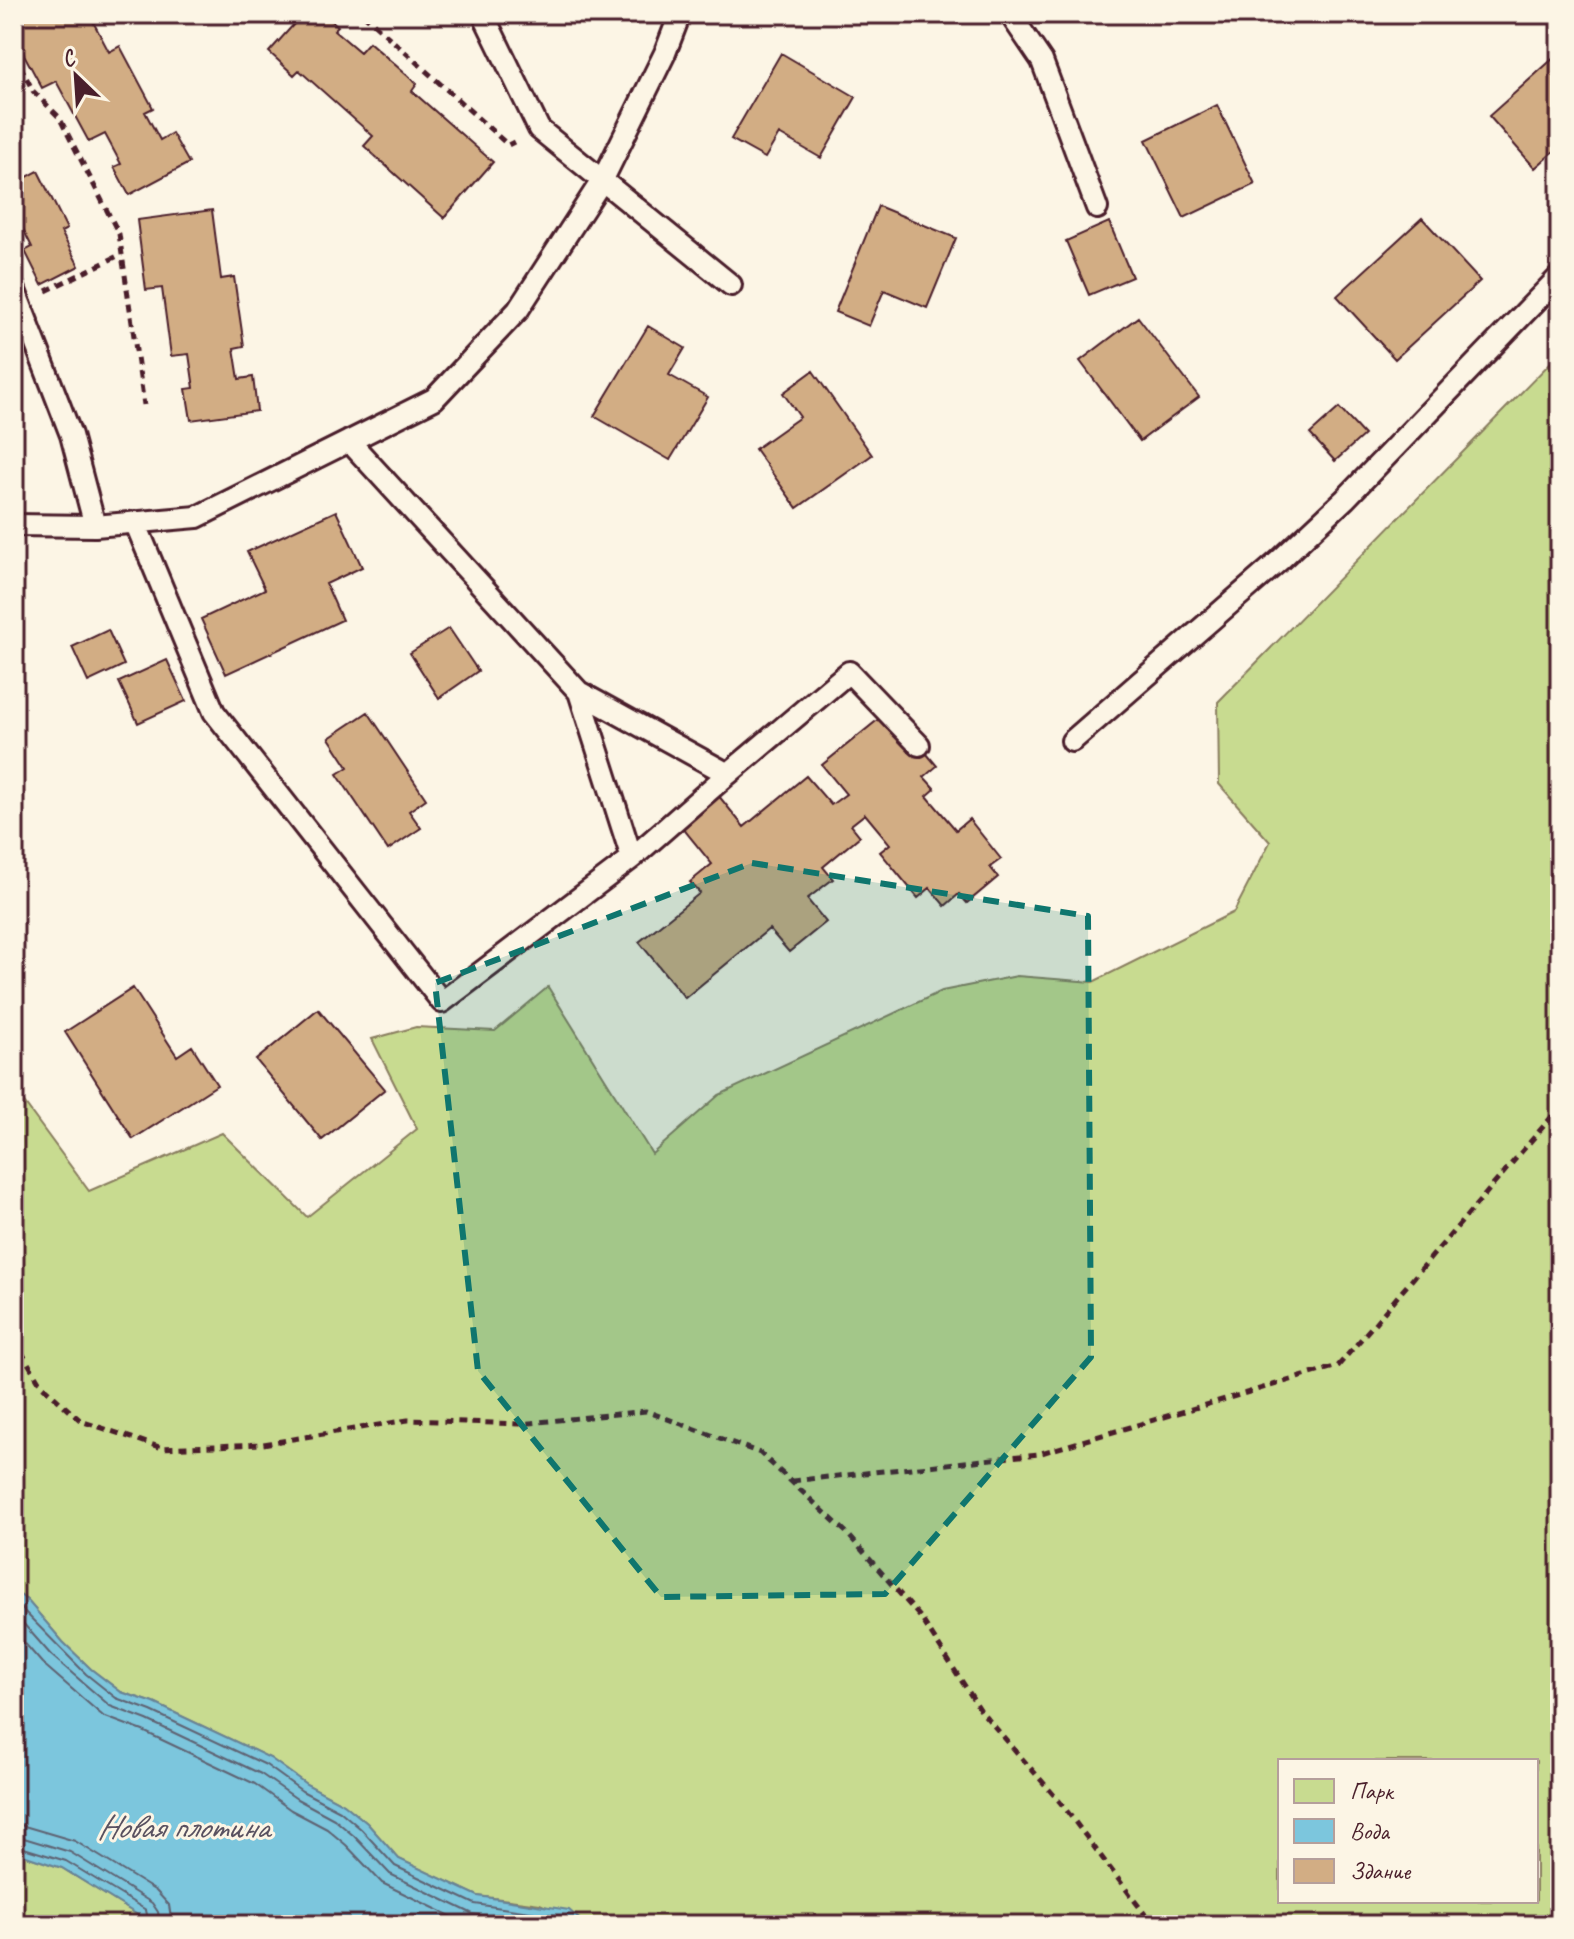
<svg xmlns="http://www.w3.org/2000/svg" width="1574" height="1939" font-family="Caveat,sans-serif">
<style>
.green{fill:#c8db90;stroke:#897d5e;stroke-width:2;fill-rule:evenodd}
.water{fill:#7cc6dd;stroke:#688396;stroke-width:2}
.lines{fill:none;stroke-linecap:round;stroke-linejoin:round}
.shore{stroke:#5e6272;stroke-width:2}
.building{fill:#d2ad84;stroke:#4a1f2b;stroke-width:2}
.service-casing{stroke:#4a1f2b;stroke-width:26}
.path{stroke:#4a1f2b;stroke-width:5;stroke-dasharray:8 6;stroke-linecap:butt}
.service{stroke:#fcf5e5;stroke-width:20}
.marked{fill:#0f766e;fill-opacity:0.2;stroke:#0f766e;stroke-width:6;stroke-dasharray:16 10;stroke-linejoin:round}
.labels{text-anchor:middle;stroke-width:6;stroke-linejoin:round;paint-order:stroke}
.water-label{font-size:34px;font-style:italic;fill:#595160;stroke:#fcf5e5}
</style>
<rect width="100%" height="100%" fill="#fcf5e5"/>
<filter id="ink" filterUnits="userSpaceOnUse"><feTurbulence type="fractalNoise" baseFrequency=".0125" numOctaves="2"/><feDisplacementMap in="SourceGraphic" scale="16" xChannelSelector="R" yChannelSelector="G"/><feConvolveMatrix kernelMatrix="1 2 1 2 8 2 1 2 1" color-interpolation-filters="sRGB"/></filter>
<g filter="url(#ink)">
<path class="green" d="M1560,353V1925H586L540,1904L478,1896L399,1859L367,1823L344,1804L306,1784L270,1758L154,1703L121,1692L91,1669L63,1642L27,1600L14,1591V1089L89,1191L222,1133L307,1217L417,1129L372,1039L416,1027L495,1031L548,987L652,1154L719,1095L942,991L1017,976L1093,982L1234,912L1270,842L1219,784L1218,702ZM1280,1761H1536V1901H1280Z
M14,1852L62,1868L141,1917L142,1925H14Z"/>
<path class="water" d="M14,1591L27,1600L63,1642L91,1669L121,1692L154,1703L270,1758L306,1784L344,1804L367,1823L399,1859L478,1896L569,1910L586,1925H142L141,1917L62,1868L14,1852Z"/>
<g class="lines">
<path class="shore" d="M14,1601L86,1674L116,1698L151,1711L266,1765L302,1791L340,1811L361,1829L395,1866L475,1904L564,1917L575,1925
M14,1613L51,1655L110,1706L147,1720L261,1774L297,1799L334,1819L354,1836L390,1874L473,1914L554,1925
M14,1631L42,1663L103,1716L143,1731L255,1784L291,1810L327,1829L346,1845L382,1883L469,1925
M14,1823L75,1841L156,1891L169,1905L172,1925
M14,1835L70,1852L152,1903L158,1912L160,1925
M14,1845L66,1861L146,1910L149,1925"/>
</g>
<path class="building" d="M33,14H89L109,52L120,46L153,108L145,112L160,140L172,133L189,163L129,195L114,167L121,164L105,134L89,142L56,81L42,88L14,36V24Z
M303,14H324L338,26L334,30L360,52L369,42L417,84L412,91L493,162L444,218L364,146L373,136L299,70L294,75L269,52Z
M781,53L856,97L821,158L779,134L765,158L731,139Z
M1556,56L1560,61V146L1535,168L1489,116Z
M1217,105L1255,184L1184,218L1146,140Z
M38,171L67,229L61,232L79,266L42,285L25,251L32,247L14,211V184Z
M878,206L956,238L927,308L884,290L869,326L835,312Z
M212,210L221,279L234,277L244,346L234,348L239,379L253,377L257,411L191,420L186,389L194,388L189,354L171,356L162,288L146,290L137,220Z
M1422,218L1480,281L1395,359L1337,296Z
M1109,222L1132,277L1089,295L1066,241Z
M1138,317L1199,397L1140,441L1080,361Z
M648,326L685,348L669,375L708,397L670,460L594,416Z
M813,371L872,455L797,508L755,449L800,417L783,393Z
M1339,408L1364,435L1335,461L1310,434Z
M336,511L362,567L326,584L342,620L226,674L201,619L265,589L247,552Z
M449,628L478,671L439,698L410,653Z
M108,630L124,665L88,682L72,647Z
M167,660L186,701L138,723L119,682Z
M890,710L937,766L924,777L935,789L927,796L956,830L969,819L1001,859L990,867L998,877L967,903L959,894L945,906L930,888L918,898L880,852L890,844L865,814L851,825L860,836L823,867L833,879L807,899L826,922L789,952L769,929L685,998L639,942L700,893L690,882L712,864L677,821L714,790L744,827L806,776L831,805L846,794L822,765Z
M368,712L426,799L409,811L421,828L388,850L337,774L348,767L329,738Z
M133,988L177,1056L192,1046L217,1085L133,1139L65,1032Z
M318,1009L385,1089L322,1140L256,1060Z"/>
<g class="lines">
<defs>
<path id="service" d="M483,14L539,129L731,285
M1010,14L1042,61L1097,208
M14,288L71,435L95,526
M135,522L214,712L442,1002L632,858L579,692L349,441
M14,525L95,526L197,517L434,399L518,310L603,179L665,53L680,14
M579,692L728,774L632,858
M1072,741L1280,560L1345,499L1560,276
M728,774L849,672L919,745"/>
</defs>
<use href="#service" class="service-casing"/>
<path class="path" d="M363,14L508,145L514,142
M14,53L33,91L59,117L119,234L144,405
M46,291L122,254
M14,1339L41,1385L81,1421L162,1448L263,1444L408,1420L520,1424L646,1411L760,1453L846,1532L921,1618L981,1711L1060,1802L1153,1925
M792,1481L1038,1454L1338,1366L1560,1107"/>
<use href="#service" class="service"/>
</g>
</g>
<path class="marked" d="M752,863L1088,916L1091,1357L885,1594L661,1597L478,1371L435,983Z"/>
<g class="labels">
<g class="water-label">
<text x="183" y="1838">Новая плотина</text>
</g>
</g>
<rect width="1574" height="1939" fill="none" stroke="#fcf5e5" stroke-width="48"/>
<rect x="24" y="24" width="1526" height="1891" fill="none" stroke="#4a1f2b" stroke-width="3" filter="url(#ink)"/>
<rect x="1278" y="1759" width="260" height="144" fill="#fcf5e5" stroke="#b59f9b" stroke-width="2"/>
<rect x="1294" y="1779" width="40" height="24" fill="#c8db90" stroke="#b59f9b" stroke-width="2"/>
<text x="1350" y="1799" font-size="24" fill="#4a1f2b">Парк</text>
<rect x="1294" y="1819" width="40" height="24" fill="#7cc6dd" stroke="#b59f9b" stroke-width="2"/>
<text x="1350" y="1839" font-size="24" fill="#4a1f2b">Вода</text>
<rect x="1294" y="1859" width="40" height="24" fill="#d2ad84" stroke="#b59f9b" stroke-width="2"/>
<text x="1350" y="1879" font-size="24" fill="#4a1f2b">Здание</text>
<g transform="translate(76 76) rotate(335)" stroke="#fcf5e5" stroke-width="6" paint-order="stroke">
<path d="M0-6L14 30L0 20L-14 30Z" fill="#4a1f2b"/>
<text y="-12" font-size="22" font-weight="bold" text-anchor="middle" fill="#4a1f2b">С</text>
</g>
</svg>
